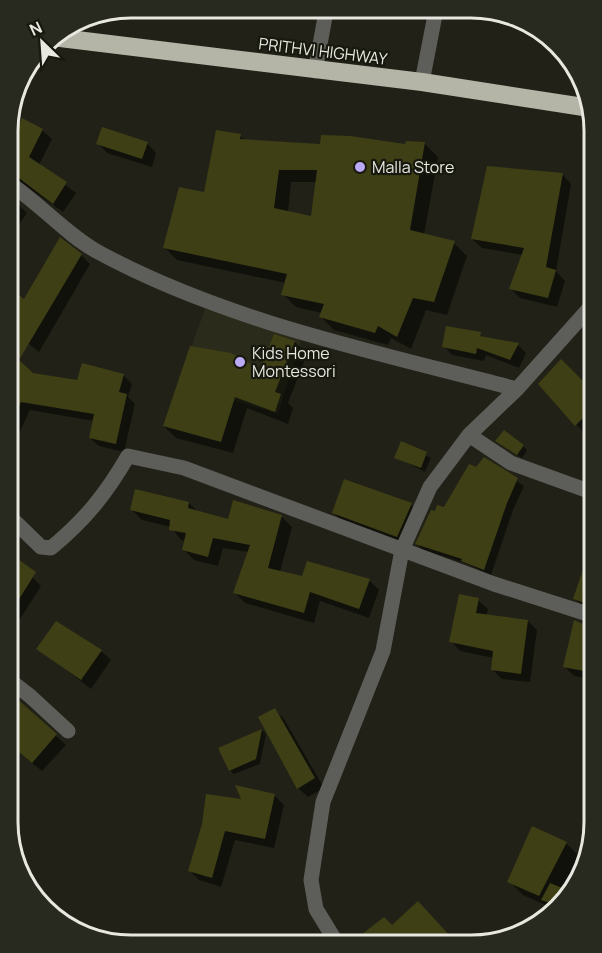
<svg xmlns="http://www.w3.org/2000/svg" width="602" height="953" font-family="Manrope,sans-serif">
<style>
.built{fill:#2a2b1a}
.shadow{fill:#0007;fill-rule:evenodd}
.building{fill:#3f3f16;fill-rule:evenodd}
.lines{fill:none;stroke-linecap:round;stroke-linejoin:round}
.minor{stroke:#5d5e59;stroke-width:15}
.highway{stroke:#b4b4a7;stroke-width:18}
.poi-dot{fill:#bbaaf6;stroke:#17180e;stroke-width:2}
.labels{text-anchor:middle;stroke-width:4.5;stroke-linejoin:round;paint-order:stroke}
.street-label{font-size:16px;fill:#e8e8e1;stroke:#17180e}
.poi-label{font-size:16px;fill:#e8e8e1;stroke:#17180e;text-anchor:start}
.rim{fill:none;stroke:#e8e8e1;stroke-width:3}
</style>
<rect width="100%" height="100%" fill="#212117"/>
<path class="built" d="M205,309L301,340L278,414L178,383Z"/>
<path class="shadow" d="M474,10H495L499,12V17L478,15Z
M22,120L42,130L52,139L39,165L76,193L63,212L20,182L10,187L9,196L27,213L8,240L9,149Z
M240,136L245,140L321,145L425,144L438,157L424,235L454,243L467,256L447,315L426,310L411,349L391,338L388,345L334,330L321,317L322,313L296,307L283,294L286,283L177,260L164,247L205,194ZM291,182H317L312,218L288,212Z
M98,143H147L156,153L152,167L107,153Z
M562,174L571,184L556,271L565,281L557,307L520,298L511,289L523,255L482,248L472,239Z
M81,255L90,264L39,352L8,327L24,302Z
M447,328L518,345L526,353L519,368L486,355L484,361L452,355L444,346Z
M594,334V356L585,340Z
M275,336L295,342L307,354L288,403L293,408L288,424L247,408L233,453L176,438L164,426L261,371Z
M8,357L32,374L78,382L83,365L124,376L132,384L128,397L135,404L124,452L99,446L90,438L94,421L30,410L15,442L8,438Z
M561,361L594,394V425L585,434L540,384Z
M402,443L431,458L425,472L396,457Z
M502,445L523,446L527,450L522,458Z
M484,459L524,486L513,510L491,575L465,563L423,550L417,544Z
M189,503L198,512L229,521L282,517L292,527L280,572L303,578L369,580L379,590L369,618L320,601L314,623L245,603L235,593L249,552L223,548L218,566L194,560L183,549L186,541L181,540L171,527L142,520L131,509Z
M411,505L420,513L406,545L343,522L334,513Z
M589,559L594,560V611L585,608L575,599Z
M8,569L32,577L41,586L8,638Z
M478,600L488,609L486,616L528,621L537,630L530,682L502,679L492,669L494,658L460,651L451,641Z
M575,622L594,630V680L574,676L564,666Z
M38,648L101,651L111,660L91,689Z
M8,692L66,745L42,771L8,744Z
M274,710L284,719L324,788L308,797L298,788Z
M262,730L266,734L260,764L234,774L230,770Z
M274,795L284,805L274,848L235,840L221,887L199,880L190,871L244,800Z
M566,843L580,857L563,890L570,893L552,908L523,895L509,881Z
M430,915L458,945H356L352,941L384,919L392,927Z"/>
<path class="building" d="M22,118L43,129L29,157L67,182L53,204L15,175L9,173V145Z
M102,127L148,142L142,159L96,144Z
M216,130L241,134L240,139L320,144L321,135L350,136L405,144L406,141L425,142L410,230L455,241L434,302L413,298L397,337L378,326L375,333L319,317L324,304L281,295L287,274L163,248L179,187L204,192ZM279,170H317L311,216L274,208Z
M487,166L563,173L546,267L556,270L548,298L509,289L524,248L471,239Z
M8,195L19,202L8,218Z
M60,237L82,254L19,360L33,373L77,380L82,363L124,374L119,392L127,394L116,444L89,438L94,414L21,402L8,431V287L24,299Z
M446,326L481,332L480,336L519,343L510,360L477,348L476,354L442,347Z
M274,334L295,341L275,392L281,394L275,412L235,397L221,442L163,426L190,346L231,353L260,369Z
M561,359L594,392V407L575,426L538,384Z
M504,430L524,445L517,455L495,441Z
M401,441L427,452L421,468L394,458Z
M484,457L518,478L507,503L484,570L461,561L462,559L415,544L431,510L435,511L437,505L444,507L469,464L476,467Z
M344,479L412,503L397,537L332,513Z
M135,489L189,502L188,508L228,519L233,500L282,515L268,568L302,576L307,561L370,579L359,609L310,592L304,613L233,593L250,545L213,538L208,557L182,550L186,533L169,530L170,520L130,510Z
M591,546L594,547V606L573,599Z
M8,552L36,572L8,617Z
M459,594L479,598L476,613L528,620L521,674L491,670L493,651L449,642Z
M574,620L594,629V647L589,672L563,667Z
M56,621L102,650L81,680L36,649Z
M8,691L57,734L32,763L8,743Z
M275,708L315,778L297,789L258,717Z
M262,729L256,759L229,771L218,748Z
M235,785L275,794L265,839L225,831L212,878L188,871L202,824L206,794L241,799Z
M532,826L567,842L539,896L507,882Z
M550,883L572,892L556,905L541,900Z
M418,901L451,937L441,945H348L384,917L392,925Z"/>
<g class="lines">
<path class="minor" d="M315,71L326,12
M422,82L436,10
M9,183C39,203 67,235 98,252C227,322 376,352 517,389
M469,435L511,463L594,493
M8,515L41,547L51,548C85,520 106,494 128,456L184,468L494,584L594,616
M8,679L30,696L68,731
M338,945L316,909L311,880L323,802L383,651L402,550L430,487L469,435L517,389L594,303"/>
<path class="highway" d="M52,37L422,82L590,108"/>
</g>
<g class="poi-dot">
<circle cx="360" cy="167" r="6"/>
<circle cx="240" cy="362" r="6"/>
</g>
<g class="labels">
<g class="street-label">
<text transform="translate(323 51) rotate(7)" y="6">PRITHVI HIGHWAY</text>
</g>
<g class="poi-label">
<text x="372" y="173">Malla Store</text>
<text x="252" y="359">Kids Home<tspan x="252" dy="18">Montessori</tspan></text>
</g>
</g>
<path d="M0 0H602V953H0ZM131 18H471A113 113 0 0 1 584 131V822A113 113 0 0 1 471 935H131A113 113 0 0 1 18 822V131A113 113 0 0 1 131 18Z" fill="#28291f" fill-rule="evenodd"/>
<path class="rim" d="M131 18H471A113 113 0 0 1 584 131V822A113 113 0 0 1 471 935H131A113 113 0 0 1 18 822V131A113 113 0 0 1 131 18Z"/>
<g transform="translate(42 42) rotate(335)" stroke="#17180e" stroke-width="4.5" paint-order="stroke">
<path d="M0-4.5L10 22L0 15L-10 22Z" fill="#e8e8e1"/>
<text y="-9" font-size="16" font-weight="bold" text-anchor="middle" fill="#e8e8e1">N</text>
</g>
</svg>
